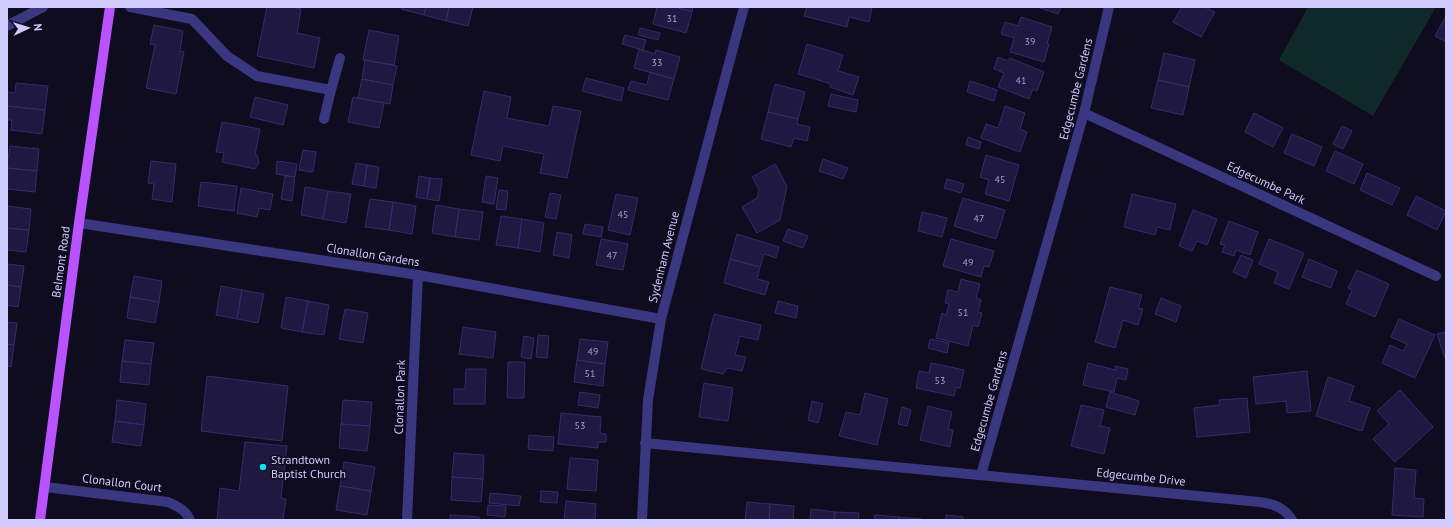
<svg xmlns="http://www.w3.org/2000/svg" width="1453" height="527" font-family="'PT Sans',sans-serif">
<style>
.green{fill:#0f2928}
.building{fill:#1f1840;stroke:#352a6d}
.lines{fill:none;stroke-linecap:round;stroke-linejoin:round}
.minor{stroke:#38377f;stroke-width:10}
.major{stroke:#b952ff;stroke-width:10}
.poi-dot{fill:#00e4f6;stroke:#0f0c1f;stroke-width:1.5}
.labels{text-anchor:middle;stroke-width:3;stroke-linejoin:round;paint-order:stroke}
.number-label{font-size:10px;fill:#a39ecf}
.street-label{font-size:12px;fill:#cfcbff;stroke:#0f0c1f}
.poi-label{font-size:12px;fill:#cfcbff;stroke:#0f0c1f;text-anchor:start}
</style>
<rect width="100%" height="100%" fill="#0f0c1f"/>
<path class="green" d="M1308,7H1436L1373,116L1279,60Z"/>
<path class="building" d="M267,7H293L301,9L297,33L320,38L314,68L257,56Z
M402,7H426L424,15L401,9Z
M426,7H449L446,21L424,15Z
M449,7H473L468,26L446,21Z
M657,7L667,8V7H675L692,12L686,33L653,24Z
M675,7H693L692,12Z
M807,7H867L872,8L869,22L849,17L847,27L804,16Z
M1037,7H1061L1058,14Z
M1182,7H1205L1215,12L1201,37L1173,22Z
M1446,16V42L1435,36Z
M1021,17L1052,27L1047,44H1049L1044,62L1010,52L1014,38L1001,34L1005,22L1018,26Z
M154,25L183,31L180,51L184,52L176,94L146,88L155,45L150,44Z
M640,28L660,33L658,40L638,35Z
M369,30L399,36L394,65L363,60Z
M625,35L646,40L643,50L622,44Z
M807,44L843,55L838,71L859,77L853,95L830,87L831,84L798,74Z
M639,49L655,54L656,50L680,57L674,79L634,68Z
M1164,53L1195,60L1189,87L1158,80Z
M998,57L1008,61L1010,58L1044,72L1037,91L1033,89L1029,99L998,87L1004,73L994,69Z
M365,60L397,66L393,85L362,79Z
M650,72L674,79L668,100L628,90L631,81L647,85Z
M586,78L624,88L621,101L582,91Z
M362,79L393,85L390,104L358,98Z
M1158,80L1189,87L1183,115L1151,108Z
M970,81L997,90L994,101L967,92Z
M16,83L48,86L45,110L7,106V92L15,93Z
M775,84L805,92L798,119L768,112Z
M484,91L511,97L507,118L549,126L553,106L581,111L567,178L540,173L544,154L503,146L500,161L471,155Z
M831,94L858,100L856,112L828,106Z
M255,97L288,105L283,125L250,117Z
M353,97L384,103L379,128L348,122Z
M7,106L45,110L42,134L11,130L12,120H7Z
M1005,106L1025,113L1020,129L1027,132L1020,152L981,138L986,124L998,128Z
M768,112L798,119L797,124L810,127L807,141L794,138L791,147L761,139Z
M1254,113L1283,128L1273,147L1245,132Z
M222,122L260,129L255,155H257L259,163L255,169L222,162L224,153L216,152Z
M1342,126L1352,131L1343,149L1333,144Z
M1292,134L1322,147L1314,166L1284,153Z
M968,137L981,142L979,149L966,145Z
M10,146L39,149L37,171L7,168V156H9Z
M303,150L316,152L313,172L299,170Z
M1335,151L1363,164L1354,184L1326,171Z
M986,155L1019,165L1009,201L985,194L989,180L980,177Z
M823,159L848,168L843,179L819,171Z
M151,161L176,164L172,202L152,199L154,184L148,183Z
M277,161L297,164L295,177L276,174Z
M356,163L367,165L364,186L352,184Z
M775,164L787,186L780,220L757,233L742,207L757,198L759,190L752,177Z
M367,165L379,167L376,188L364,186Z
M7,168L37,171L35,192L7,189Z
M1367,173L1400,188L1392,205L1360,190Z
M285,176L295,177L292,201L281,199Z
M419,176L430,178L427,199L416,197Z
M486,176L498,178L494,204L482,202Z
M430,178L442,179L439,201L427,199Z
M947,179L964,184L961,193L944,188Z
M201,182L237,186L234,211L198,206Z
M305,187L328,191L323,219L301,215Z
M241,188L273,194L270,210L259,208L257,217L237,213Z
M499,190L508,191L506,210L496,209Z
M328,191L351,194L346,223L323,219Z
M550,193L561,195L556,219L545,217Z
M616,194L638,198L630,235L608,230Z
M1132,194L1176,204L1170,230L1157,227L1155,235L1124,227Z
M1416,196L1446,211L1437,230L1407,215Z
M963,198L1005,210L996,239L954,226Z
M370,199L393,202L389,230L365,227Z
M393,202L416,206L412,234L389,230Z
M436,205L459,209L455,237L432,233Z
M7,206L31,209L29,230L7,228Z
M459,209L483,212L479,240L455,237Z
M1193,210L1217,219L1207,245L1197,241L1192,251L1179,246Z
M922,212L947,218L942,237L918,231Z
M501,216L522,219L518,248L496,245Z
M522,219L544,223L540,252L518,248Z
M1229,221L1258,232L1250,255L1236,250L1234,256L1222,252L1225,245L1220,244Z
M585,224L603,227L601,237L583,234Z
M7,228L29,230L26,252L7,250Z
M788,229L808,236L803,248L783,241Z
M557,232L572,235L569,258L553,255Z
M737,234L779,247L776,258L764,254L760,267L730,259Z
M601,239L628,244L623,270L596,265Z
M951,239L994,251L989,267L984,266L981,277L943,266Z
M1269,239L1304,253L1289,289L1274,283L1278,272L1259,264Z
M1241,255L1253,260L1246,278L1233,272Z
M730,259L760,267L757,279L769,282L765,295L724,283Z
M1309,259L1337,271L1331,288L1302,277Z
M7,264L24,266L21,287L7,285Z
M1357,270L1389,284L1375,317L1346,304L1352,290L1348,288Z
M134,276L162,281L159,302L130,297Z
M961,279L980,284L976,298L981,300L978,312L982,313L978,327L973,325L968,346L936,338L942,313L946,315L949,304L945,303L948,290L958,292Z
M7,285L21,287L18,307L7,305Z
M221,286L242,290L237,319L216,315Z
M1110,287L1142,295L1138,308L1143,309L1138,325L1123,320L1115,348L1095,342Z
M242,290L264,294L258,323L237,319Z
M130,297L159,302L155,323L127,318Z
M286,297L308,301L302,332L281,328Z
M1161,298L1181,306L1176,322L1155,314Z
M308,301L329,305L324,335L302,332Z
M778,301L798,306L796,318L775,313Z
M345,309L368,313L363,343L339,339Z
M714,314L761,325L758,340L740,336L735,355L746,357L742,371L727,368L723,374L701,369Z
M1399,319L1435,335L1415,378L1382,363L1390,345L1403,351L1407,344L1391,337Z
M7,322L17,323L14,345L7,344Z
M463,327L496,332L493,358L459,354Z
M1446,332V361L1437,334Z
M538,335L549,336L547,358L536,357Z
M524,336L534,338L531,359L521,357Z
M580,339L608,342L605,364L577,360Z
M930,339L949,343L947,353L928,348Z
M125,340L154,343L151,364L122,361Z
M7,344L14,345L11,367L7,366Z
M577,360L605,364L603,386L574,382Z
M122,361L151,364L149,385L120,382Z
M508,362H525L524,398H507Z
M931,363L964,370L960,388L956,387L954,396L916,388L919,371L929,373Z
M1088,363L1115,370V366L1128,369L1126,380L1117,378L1114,392L1083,385Z
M466,369H486L485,404H454V389H465Z
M1307,371L1311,411L1287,413L1286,401L1256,404L1253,377Z
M207,376L288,386L282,441L201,431Z
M1328,377L1354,386L1349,401L1370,408L1362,431L1316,416Z
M704,383L733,388L728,421L699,417Z
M1400,390L1433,427L1395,462L1373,439L1389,424L1377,411Z
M580,392L600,395L598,408L578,405Z
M1110,392L1139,401L1135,415L1106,407Z
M865,393L888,399L877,445L839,436L846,412L860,415Z
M1247,398L1250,432L1197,437L1194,408L1220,405L1219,400Z
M117,400L146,404L144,425L115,421Z
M343,400L372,402L370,426L341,424Z
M812,401L823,404L818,423L808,420Z
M1081,405L1104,410L1100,426L1110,428L1104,454L1071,446Z
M928,406L952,412L948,429L953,430L950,447L920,440Z
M902,407L911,410L907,426L898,424Z
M561,413L601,417L600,433L606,434V442H598V448L558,444Z
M115,421L144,425L141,446L112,442Z
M341,424L370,426L367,451L339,448Z
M529,435L554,437L553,451L528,449Z
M245,442L287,446L281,498L286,499L283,520H217L220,488L239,491Z
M454,453L484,455L483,479L452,477Z
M570,458L598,460L596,491L567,489Z
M344,462L375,467L371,491L340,486Z
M1395,468L1416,470L1414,498L1424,499L1423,517L1392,515Z
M452,477L483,479L481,502L451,500Z
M340,486L371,491L367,515L336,510Z
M541,491L558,492L557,503L540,502Z
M490,493L521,496L519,506L489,503Z
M566,501L596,504L595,520H564Z
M747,502L770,504L769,520H745Z
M770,504L794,506L793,520H769Z
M488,505L506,506L505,517L487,515Z
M811,509L835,512L834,520H810Z
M835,512L859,513L858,520H834Z
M450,515L479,517V520H450Z
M875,515L899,517V520H874Z
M946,515L963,517V520H946Z
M899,517L922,519V520H899Z"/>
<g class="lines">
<path class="minor" d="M130,7L192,19L227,56L257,76L331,90L340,58
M7,26L43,7
M1084,113L1436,276
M324,119L331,90
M79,223L418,275L661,319
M645,443L1260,502C1274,504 1285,508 1292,520
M981,475L1084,113L1109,7
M45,487L168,502C177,506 186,510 190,520
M407,520L418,275
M642,520L648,400L661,319L744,7"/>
<path class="major" d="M40,520L79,223L110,7"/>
</g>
<circle class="poi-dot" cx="263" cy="467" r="4"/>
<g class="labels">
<g class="number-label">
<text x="672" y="22">31</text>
<text x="1030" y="45">39</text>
<text x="657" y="66">33</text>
<text x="1021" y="84">41</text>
<text x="1000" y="183">45</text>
<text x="623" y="218">45</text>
<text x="979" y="222">47</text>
<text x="612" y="259">47</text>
<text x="968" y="266">49</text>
<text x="963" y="316">51</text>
<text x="593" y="355">49</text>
<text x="590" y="377">51</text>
<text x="940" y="384">53</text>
<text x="580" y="429">53</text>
</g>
<g class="street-label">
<text transform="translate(1076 89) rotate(-76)" y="4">Edgecumbe Gardens</text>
<text transform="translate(1266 183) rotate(25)" y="4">Edgecumbe Park</text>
<text transform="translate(373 255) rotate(9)" y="4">Clonallon Gardens</text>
<text transform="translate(664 257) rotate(-76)" y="4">Sydenham Avenue</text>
<text transform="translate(61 262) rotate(-82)" y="4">Belmont Road</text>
<text transform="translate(400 397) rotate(-88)" y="4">Clonallon Park</text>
<text transform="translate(989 401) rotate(-74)" y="4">Edgecumbe Gardens</text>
<text transform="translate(1141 477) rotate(6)" y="4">Edgecumbe Drive</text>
<text transform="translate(122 483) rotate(7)" y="4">Clonallon Court</text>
</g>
<g class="poi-label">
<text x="271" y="464">Strandtown<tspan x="271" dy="14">Baptist Church</tspan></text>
</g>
</g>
<rect width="1453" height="527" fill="none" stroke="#cfcbff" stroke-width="16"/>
<g transform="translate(28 28) rotate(86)" stroke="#0f0c1f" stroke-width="3" paint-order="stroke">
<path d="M0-3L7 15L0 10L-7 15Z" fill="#cfcbff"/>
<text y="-6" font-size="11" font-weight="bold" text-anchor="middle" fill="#cfcbff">N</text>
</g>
</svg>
